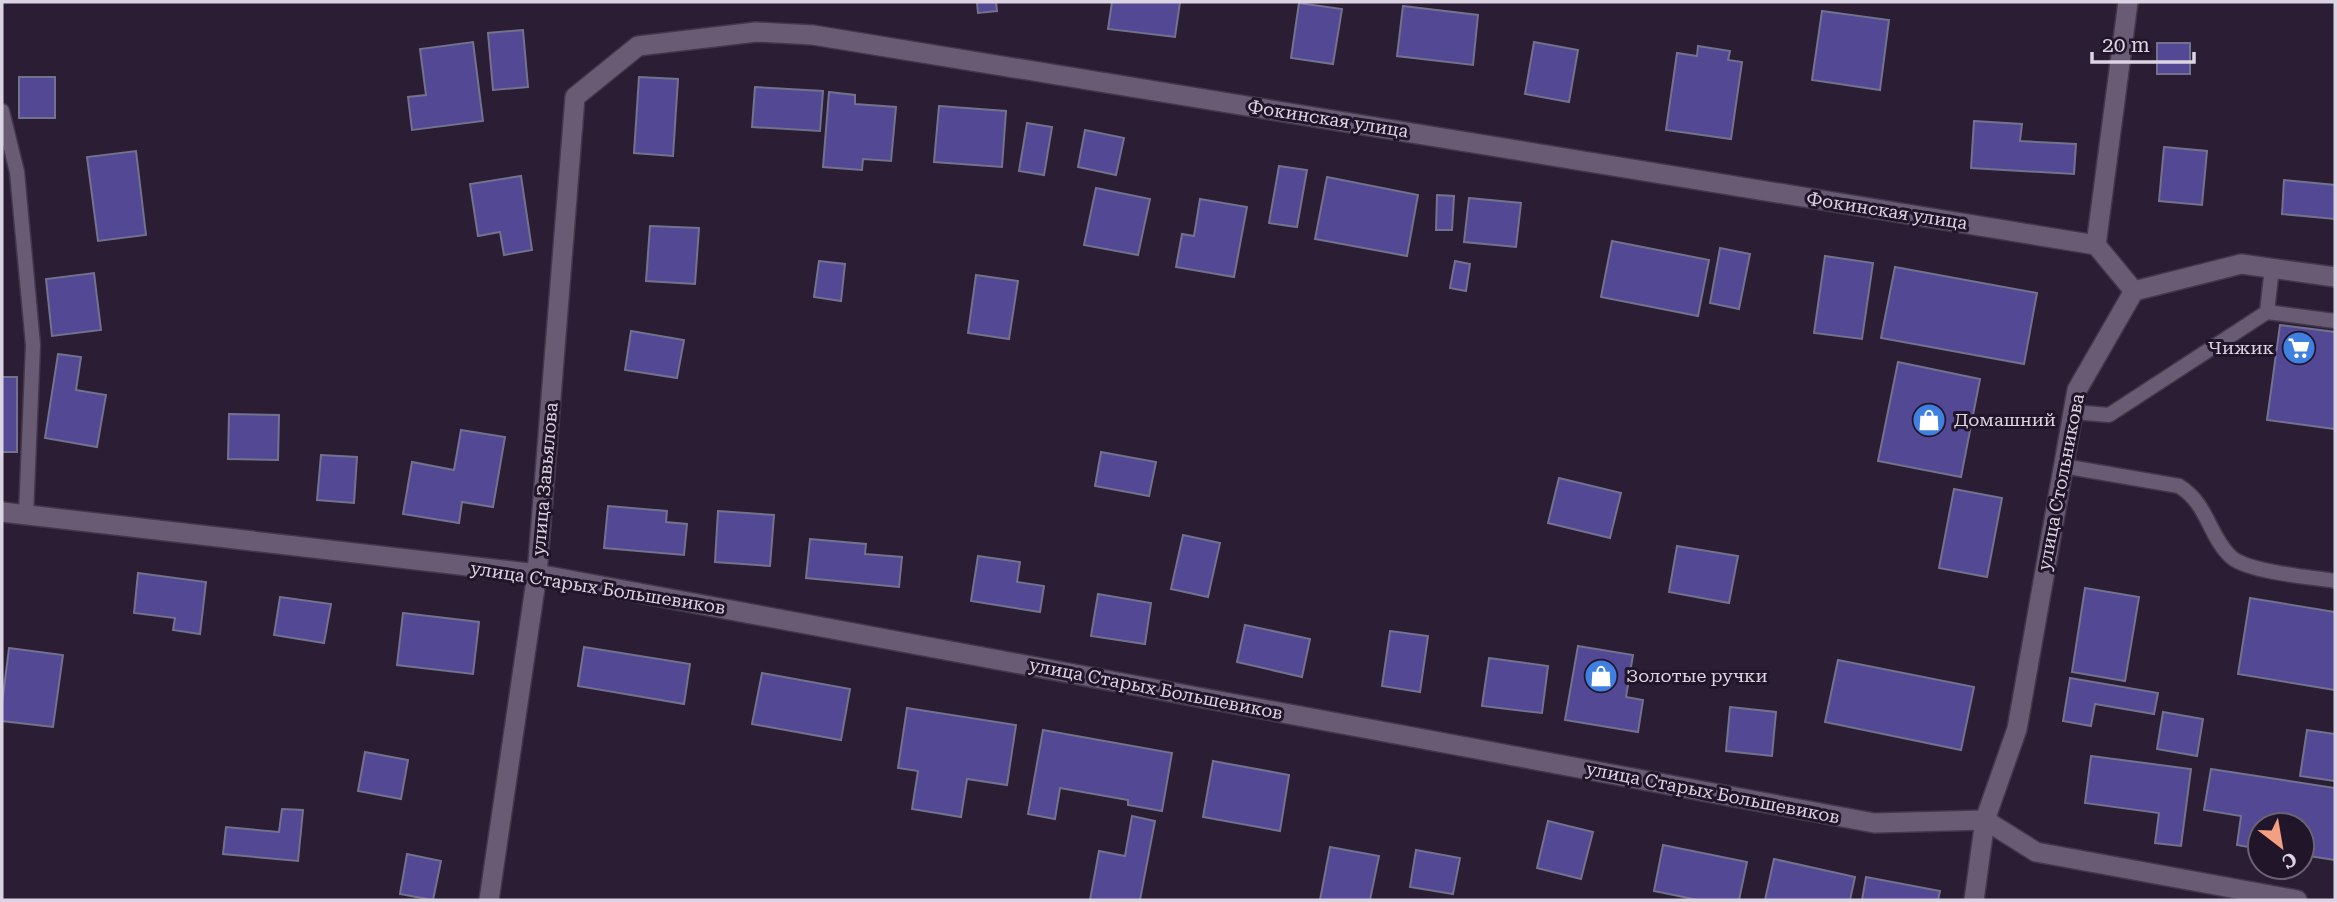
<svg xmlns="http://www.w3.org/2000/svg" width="2337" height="902" font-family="'Roboto Serif',serif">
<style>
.building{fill:#524893;stroke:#73728e;stroke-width:2}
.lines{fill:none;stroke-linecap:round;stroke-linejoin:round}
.service-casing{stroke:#43384b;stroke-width:17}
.minor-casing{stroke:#43384b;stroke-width:22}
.secondary-casing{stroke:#43384b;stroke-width:22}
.service{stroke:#695b74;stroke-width:14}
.minor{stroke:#695b74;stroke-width:19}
.secondary{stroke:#695b74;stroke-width:19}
.labels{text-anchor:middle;stroke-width:6;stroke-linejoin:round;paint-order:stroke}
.street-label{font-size:18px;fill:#dcd4e2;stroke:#21152a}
.poi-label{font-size:18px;fill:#dcd4e2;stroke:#21152a;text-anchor:start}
</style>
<rect width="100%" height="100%" fill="#2b1e34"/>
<path class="building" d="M977,2H996L997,11L978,13Z
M1112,2H1180L1175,37L1108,29Z
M1299,3L1342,9L1333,64L1291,58Z
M1403,6L1478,15L1473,65L1397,56Z
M1822,11L1889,20L1880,90L1812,80Z
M523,30L528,87L493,90L488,33Z
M473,42L483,121L412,130L408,97L426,95L420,49Z
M1534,42L1578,50L1569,102L1525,94Z
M2157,43H2190V74H2157Z
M1698,46L1730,51L1728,60L1742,62L1731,139L1666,130L1677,53L1697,56Z
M19,77H55V118H19Z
M639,77L678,79L673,156L634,153Z
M755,87L823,91L820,131L752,127Z
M829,92L855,95V104L896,107L891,161L863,159L862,170L823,167Z
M939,106L1006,111L1002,167L934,162Z
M1974,121L2022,124L2020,141L2076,144L2074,174L1971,168Z
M1027,123L1052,127L1044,175L1019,171Z
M1085,130L1124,138L1116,175L1078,167Z
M2164,147L2207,151L2202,205L2159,201Z
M136,151L146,235L98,241L87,157Z
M1279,166L1307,170L1297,227L1269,223Z
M521,176L532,250L504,255L500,232L478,236L470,184Z
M1327,177L1418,195L1407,256L1315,239Z
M2284,180L2335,185V219L2282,214Z
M1096,188L1150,199L1138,255L1084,245Z
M1437,195L1454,196L1452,230H1436Z
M1469,198L1521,203L1516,247L1464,242Z
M1200,199L1247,207L1234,277L1176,267L1182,234L1194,236Z
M650,226L699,228L695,284L646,281Z
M1612,241L1709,260L1698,316L1601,297Z
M1720,248L1750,254L1739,309L1710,303Z
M1825,256L1873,263L1862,339L1814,333Z
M819,261L845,264L841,301L814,297Z
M1455,261L1470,264L1466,291L1450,288Z
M1895,267L2037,293L2024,364L1881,338Z
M94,273L101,330L52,336L46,279Z
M976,275L1018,281L1009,339L968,333Z
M2280,325L2335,332V429L2267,420Z
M631,331L684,340L677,378L625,370Z
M58,354L81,357L76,390L106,395L97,447L45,438Z
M1898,362L1980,379L1961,477L1878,461Z
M2,377H17V452H2Z
M229,414L279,415L278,460L228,459Z
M461,430L505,437L493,507L462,502L459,523L403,514L412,462L454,470Z
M1101,452L1156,462L1149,496L1095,486Z
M321,455L357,457L354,503L317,500Z
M1559,478L1621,493L1610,538L1548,523Z
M1954,489L2002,498L1987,577L1939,568Z
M608,506L667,511L666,522L687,524L684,555L604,548Z
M718,511L774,515L770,566L715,562Z
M1183,535L1220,543L1208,597L1171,589Z
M810,539L866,544L865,554L902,557L899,587L806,578Z
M1677,546L1738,556L1729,603L1669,592Z
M978,556L1020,562L1017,582L1044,586L1040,612L971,601Z
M138,573L206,582L200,634L173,630L175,618L134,613Z
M2085,588L2139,597L2125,681L2072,672Z
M1098,594L1151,603L1145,644L1091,636Z
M280,597L331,604L324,643L274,635Z
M2250,598L2335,612V690L2238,674Z
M403,613L479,622L473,674L397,665Z
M1245,625L1310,639L1302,677L1237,662Z
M1390,631L1428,636L1420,692L1382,686Z
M1578,646L1633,655L1626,697L1643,700L1638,732L1565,720Z
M584,647L690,664L684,704L578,686Z
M9,648L63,655L53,727L2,721V704Z
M1489,658L1548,666L1542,713L1482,706Z
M1838,660L1974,687L1961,750L1825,722Z
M762,673L850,689L841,740L752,724Z
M2070,678L2158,693L2154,714L2095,704L2091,726L2063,721Z
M1730,707L1776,712L1772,756L1726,751Z
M907,708L1016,725L1007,785L967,779L961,817L912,809L918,771L898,768Z
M2163,712L2203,719L2197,756L2157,749Z
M1043,730L1172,753L1162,811L1128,805V800L1060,788L1055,819L1028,814Z
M2307,730L2335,734V781L2300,776Z
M365,752L408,760L401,799L358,791Z
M2091,756L2191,769L2181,846L2155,843L2159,813L2085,803Z
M1213,761L1289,775L1280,831L1203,817Z
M2211,769L2335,788V860L2302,855V825H2260V849L2237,845L2241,816L2204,810Z
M282,809L303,810L298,861L223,854L226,827L279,832Z
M1132,816L1155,821L1140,900H1090L1099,851L1125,856Z
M1548,821L1593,832L1581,879L1537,868Z
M1663,845L1747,862L1739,900H1698L1654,891Z
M1330,847L1379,856L1370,900H1320Z
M1416,850L1460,858L1453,894L1410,887Z
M407,854L441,861L433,900L400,894Z
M1774,859L1855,877L1850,900H1765Z
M1866,877L1940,891L1938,900H1862Z"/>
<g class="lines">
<defs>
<path id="service" d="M2,111L17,172L33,345L26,515
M2267,312L2272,268
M2073,412L2109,415L2267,312L2335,321
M2063,466L2179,486C2208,504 2208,534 2230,556C2246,572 2311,577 2335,581"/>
<path id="minor" d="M2128,2L2096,245L2134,291
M2,512L537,574L575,97L638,46L756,32L813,35L2096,245
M1974,900L1985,820L2036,852L2297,900"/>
<path id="secondary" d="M489,900L537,574L1874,823L1985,820L2017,729L2077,390L2134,291L2241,264L2335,277"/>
</defs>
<use href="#service" class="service-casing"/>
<use href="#minor" class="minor-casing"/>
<use href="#secondary" class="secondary-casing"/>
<use href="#service" class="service"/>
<use href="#minor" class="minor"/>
<use href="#secondary" class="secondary"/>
</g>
<defs>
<symbol id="supermarket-disc" viewBox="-11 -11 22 22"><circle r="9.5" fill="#3f7fe0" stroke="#21152a"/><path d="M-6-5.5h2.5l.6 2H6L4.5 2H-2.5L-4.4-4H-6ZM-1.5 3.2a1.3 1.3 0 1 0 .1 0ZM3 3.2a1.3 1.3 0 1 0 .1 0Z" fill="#fff"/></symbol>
<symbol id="shop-disc" viewBox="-11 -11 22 22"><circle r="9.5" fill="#3f7fe0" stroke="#21152a"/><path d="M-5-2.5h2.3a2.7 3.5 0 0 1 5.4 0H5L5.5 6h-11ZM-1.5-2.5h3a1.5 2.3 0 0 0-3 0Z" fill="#fff"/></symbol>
</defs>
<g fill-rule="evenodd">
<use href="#supermarket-disc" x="2280" y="329" width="38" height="38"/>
<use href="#shop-disc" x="1910" y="401" width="38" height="38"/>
<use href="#shop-disc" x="1582" y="657" width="38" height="38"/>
</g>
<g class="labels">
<g class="street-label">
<text transform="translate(1328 119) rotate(9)" y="6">Фокинская улица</text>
<text transform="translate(1887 211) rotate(9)" y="6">Фокинская улица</text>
<text transform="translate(545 479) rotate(-85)" y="6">улица Завьялова</text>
<text transform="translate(2061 482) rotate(-79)" y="6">улица Стольникова</text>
<text transform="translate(598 588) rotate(9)" y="6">улица Старых Большевиков</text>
<text transform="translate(1156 689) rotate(11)" y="6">улица Старых Большевиков</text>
<text transform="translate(1713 793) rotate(11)" y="6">улица Старых Большевиков</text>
</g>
<g class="poi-label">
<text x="2274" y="354" text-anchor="end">Чижик</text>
<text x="1954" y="426">Домашний</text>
<text x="1626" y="682">Золотые ручки</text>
</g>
</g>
<rect width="2337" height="902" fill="none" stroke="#dcd4e2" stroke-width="7"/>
<g transform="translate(2281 846) rotate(149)"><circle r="33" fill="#21152a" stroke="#6c6174" stroke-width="2"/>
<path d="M0-5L12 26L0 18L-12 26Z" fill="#f39f82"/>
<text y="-10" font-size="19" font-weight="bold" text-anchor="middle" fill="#dcd4e2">С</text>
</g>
<path d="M2092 52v10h102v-10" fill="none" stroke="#dcd4e2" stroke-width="3.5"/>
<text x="2102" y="52" font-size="21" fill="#dcd4e2" stroke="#21152a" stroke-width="5" paint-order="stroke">20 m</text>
</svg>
